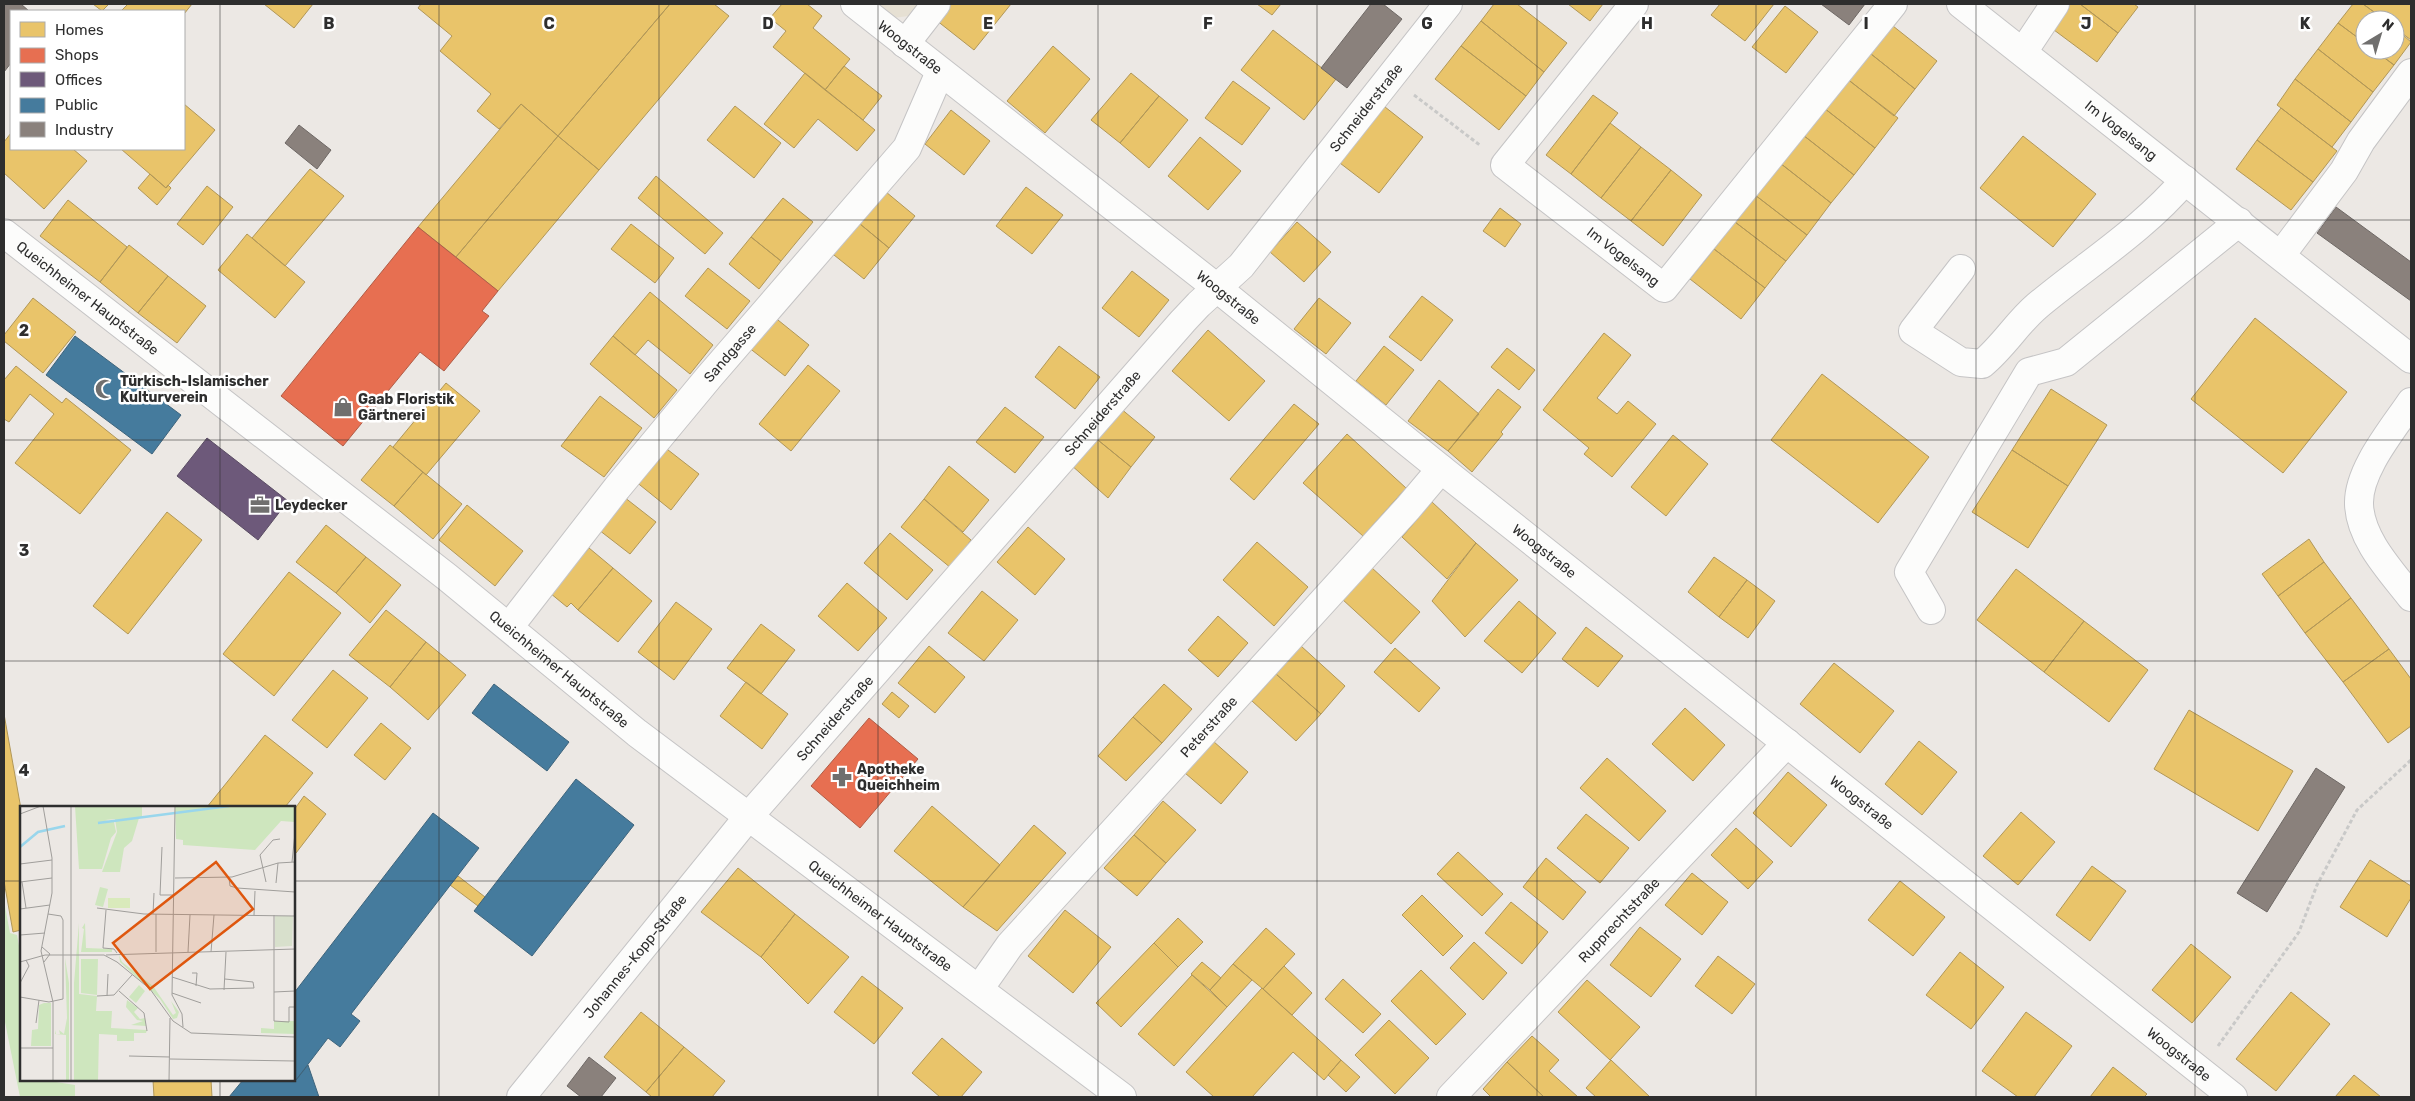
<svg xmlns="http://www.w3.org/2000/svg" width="2415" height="1101" font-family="Rubik,sans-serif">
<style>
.education{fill:#e6e0d3}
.green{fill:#cee6be}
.homes{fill:#e9c46a;stroke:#b19758}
.shops{fill:#e76f51;stroke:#b05c46}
.offices{fill:#6d597a;stroke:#5a4c63}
.public{fill:#457b9d;stroke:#3e647c}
.industry{fill:#8a817c;stroke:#6e6865}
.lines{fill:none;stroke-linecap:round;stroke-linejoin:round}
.minor-casing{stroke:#c5c4c5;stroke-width:30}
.path{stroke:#c9c9c8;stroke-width:3;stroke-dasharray:4 2.5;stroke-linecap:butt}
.minor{stroke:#fcfcfb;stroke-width:28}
.grid{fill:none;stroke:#2e2e2e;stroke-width:1;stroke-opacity:0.55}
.labels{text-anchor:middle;stroke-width:5;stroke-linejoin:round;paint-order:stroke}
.street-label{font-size:14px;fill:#2e2e2e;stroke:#fff}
.poi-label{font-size:14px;font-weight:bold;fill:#2e2e2e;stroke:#fff;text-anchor:start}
.inset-river{fill:none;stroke:#99d6ec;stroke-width:2.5}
.inset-road{fill:none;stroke:#a09e9b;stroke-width:1}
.view{fill:#df570e;fill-opacity:0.15;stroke:#df570e;stroke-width:2.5}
.inset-edge{fill:none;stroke:#2e2e2e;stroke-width:2.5}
.grid-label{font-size:16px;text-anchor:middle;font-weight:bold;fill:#2e2e2e;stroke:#fff;stroke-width:5;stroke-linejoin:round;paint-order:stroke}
</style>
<rect width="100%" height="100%" fill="#ece8e4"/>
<path class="education" d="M876,4H931L924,14L893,18Z"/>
<path class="green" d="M4,901L10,933L17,935L21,956V1080H44L75,1085V1097H20L4,1017Z"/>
<path class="homes" d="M93,4H109L102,11Z
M128,4H192L184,14V11H121Z
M264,4H313L294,28Z
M421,4H670L558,136L521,104L499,129L477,111L491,94L440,51L452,36L418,8Z
M670,4H714L729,16L599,170L558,136Z
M782,4H807L822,16L813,28L850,59L825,90L773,47L786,31L770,18Z
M949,4H1011L974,50L936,20Z
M1257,4H1281L1272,15Z
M1494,4H1517L1567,43L1544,72L1481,21Z
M1568,4H1603L1590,21Z
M1720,4H1774L1745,41L1711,15Z
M2062,4H2080L2118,33L2097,62L2046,24Z
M2080,4H2134L2138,7L2118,33Z
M2353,4H2363L2385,20H2365V43L2338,23Z
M2363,4H2411V40L2395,28V20H2385Z
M1785,6L1818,32L1786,73L1752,47Z
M1481,21L1544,72L1526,96L1461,46Z
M1888,22L1937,61L1915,89L1866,50Z
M2338,23L2365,43V50H2374L2394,65L2373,92L2318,49Z
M2395,28L2411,42L2394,65L2374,50H2395Z
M1273,30L1336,79L1304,120L1241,70Z
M1053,46L1090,79L1045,133L1007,101Z
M1461,46L1526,96L1499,130L1435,79Z
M2318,49L2373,92L2351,122L2295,79Z
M1866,50L1915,89L1894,116L1845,77Z
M844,66L882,96L863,120L825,90Z
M805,73L875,130L857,151L818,119L794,148L764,124Z
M1131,73L1159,96L1120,143L1091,120Z
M1847,79L1898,118L1875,148L1824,108Z
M2295,79L2351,122L2332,147L2277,105Z
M1233,81L1270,108L1242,145L1205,118Z
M1593,95L1618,113L1571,174L1546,155Z
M1159,96L1188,120L1149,168L1120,143Z
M1380,103L1423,137L1379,193L1336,160Z
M184,104L215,130L166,188L121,149H184Z
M521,104L558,136L456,257L418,227Z
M735,106L781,143L754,178L707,140Z
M1824,108L1875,148L1854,175L1803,135Z
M2281,108L2337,151L2313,182L2257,140Z
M951,110L990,141L964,175L925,144Z
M1610,123L1641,147L1601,198L1571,174Z
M11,133V149H73L87,161L44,209L4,173V142Z
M1803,135L1854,175L1831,203L1780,163Z
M558,136L599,170L498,291L456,257Z
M2023,136L2096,194L2053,247L1980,188Z
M1200,137L1241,171L1208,210L1168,176Z
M2257,140L2313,182L2291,210L2236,169Z
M1641,147L1671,170L1631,221L1601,198Z
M1780,163L1831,203L1807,235L1755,195Z
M310,169L344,196L285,266L252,238Z
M1671,170L1702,195L1663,246L1631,221Z
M150,174L166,188L168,185L171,188L157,205L138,188Z
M656,176L723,233L705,254L638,198Z
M207,186L233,207L203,245L177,224Z
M880,187L915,216L889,248L854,219Z
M1026,187L1063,215L1032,254L996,226Z
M1755,195L1807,235L1786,261L1735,222Z
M783,198L813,222L781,261L751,237Z
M68,200L127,247L100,282L40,236Z
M1500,208L1521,224L1505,247L1483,231Z
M854,219L889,248L864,279L829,251Z
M1297,222L1331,252L1304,282L1270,252Z
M1735,222L1786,261L1765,288L1714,249Z
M631,224L674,258L655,283L611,249Z
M247,234L305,282L275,318L218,270Z
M751,237L781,261L759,289L729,264Z
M129,245L168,276L138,313L100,282Z
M1714,249L1765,288L1741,319L1690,279Z
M708,268L750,301L727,329L685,296Z
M1132,271L1169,300L1139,337L1102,308Z
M168,276L206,306L177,343L138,313Z
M650,292L713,345L690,374L648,340L635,355L613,336Z
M1422,296L1453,320L1421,361L1389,337Z
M33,298L76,332L43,373L4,341V335Z
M1319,298L1351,323L1326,354L1294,329Z
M773,316L809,345L785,376L748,347Z
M2255,318L2347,392L2283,473L2191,399Z
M1208,330L1265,381L1229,421L1172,371Z
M1604,333L1631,355L1597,398L1617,414L1628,401L1656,424L1612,477L1584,454L1589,448L1543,410Z
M613,336L677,390L654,418L590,364Z
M1059,346L1100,377L1075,409L1035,377Z
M1384,346L1414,370L1386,405L1356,381Z
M1507,348L1535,370L1519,390L1491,367Z
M808,365L840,391L791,451L759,424Z
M16,366L62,403L66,398L131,450L80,514L15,463L54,414L30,394L9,422L4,419V380Z
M1822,374L1929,457L1878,523L1771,440Z
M1439,380L1479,414L1448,451L1408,421Z
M446,383L480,411L426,475L393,447Z
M1498,389L1521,407L1501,432L1503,434L1472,472L1448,451Z
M2051,389L2107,425L2068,486L2012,450Z
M600,396L642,428L604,477L561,446Z
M1294,404L1319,424L1254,500L1230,479Z
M1005,407L1044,437L1015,473L976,442Z
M1120,408L1155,437L1131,467L1093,436Z
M1347,434L1406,488L1363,536L1303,483Z
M1673,435L1708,464L1666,516L1631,487Z
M1093,436L1131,467L1108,498L1070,464Z
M390,445L423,472L394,506L361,480Z
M663,446L699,474L671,510L635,481Z
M2012,450L2068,486L2028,548L1972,512Z
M949,466L989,500L963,532L924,499Z
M423,472L462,504L433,539L394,506Z
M624,497L656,522L630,554L599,530Z
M924,499L971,540L951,568L901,527Z
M1432,502L1476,543L1447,579L1402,537Z
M467,505L523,551L495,586L439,540Z
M167,512L202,540L128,634L93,606Z
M326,525L366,557L336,593L296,562Z
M1028,527L1065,559L1035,595L997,562Z
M890,533L933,570L907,600L864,563Z
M2309,539L2324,562L2278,596L2262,574Z
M1257,542L1308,587L1274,626L1223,580Z
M1476,543L1518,580L1465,637L1432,601Z
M589,548L613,568L578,610L571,603L567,607L550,593Z
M366,557L401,585L370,623L336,593Z
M1714,557L1747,580L1719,617L1688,592Z
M2324,562L2351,598L2305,633L2278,596Z
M1371,567L1420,612L1391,644L1342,599Z
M613,568L652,601L618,642L578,610Z
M2016,569L2084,621L2044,672L1977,620Z
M289,572L341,613L274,696L223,654Z
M1747,580L1775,601L1748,638L1719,617Z
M847,583L887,618L858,651L818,616Z
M982,591L1018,620L984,661L948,633Z
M2351,598L2389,649L2343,682L2305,633Z
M1519,601L1556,633L1522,673L1484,641Z
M676,602L712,629L674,680L638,652Z
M386,610L426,642L390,687L349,655Z
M1218,616L1248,643L1218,677L1188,650Z
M2084,621L2148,670L2109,722L2044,672Z
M761,624L795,650L761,694L727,668Z
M1586,627L1623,656L1598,687L1562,659Z
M426,642L466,675L428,720L390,687Z
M929,646L965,677L935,713L898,683Z
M1301,646L1345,686L1321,714L1276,674Z
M1395,648L1440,688L1419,712L1374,672Z
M2389,649L2411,679V726L2388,743L2343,682Z
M1834,663L1894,711L1860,753L1800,704Z
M333,670L368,698L327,748L292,720Z
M1276,674L1321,714L1296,741L1252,701Z
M746,682L788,714L762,749L720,716Z
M1164,684L1192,709L1162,743L1133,717Z
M892,692L909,706L899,718L882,704Z
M1685,708L1725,745L1693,781L1652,744Z
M2189,710L2293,771L2258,831L2154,769Z
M4,714L21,809V930L13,932L4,881Z
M1133,717L1162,743L1126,781L1098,756Z
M381,723L411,748L385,780L354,755Z
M265,735L313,773L285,807H207Z
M1213,741L1248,772L1221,804L1185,773Z
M1919,741L1957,772L1922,815L1885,784Z
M1607,758L1666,811L1639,841L1580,788Z
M1788,772L1827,805L1791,847L1753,813Z
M304,796L326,814L296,853L294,852V810Z
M1163,801L1196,830L1166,863L1134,835Z
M932,806L1000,865L963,907L894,851Z
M2021,812L2055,842L2018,885L1983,856Z
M1586,814L1629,848L1600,883L1557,848Z
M1034,825L1066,853L997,931L963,907Z
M1736,828L1773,862L1748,889L1711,855Z
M1134,835L1166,863L1137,896L1104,868Z
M1458,852L1503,894L1482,916L1437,874Z
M1546,858L1586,892L1563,920L1523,887Z
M2370,860L2411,886V898L2387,937L2340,907Z
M2092,866L2126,891L2090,941L2056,915Z
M738,868L795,914L761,957L701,912Z
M1692,873L1728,902L1702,935L1665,905Z
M458,876L485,897L478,906L450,885Z
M1900,881L1945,917L1913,956L1868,920Z
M1422,895L1463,936L1443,956L1402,915Z
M1511,902L1548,932L1522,964L1485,933Z
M1065,910L1111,947L1073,993L1028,956Z
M795,914L849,957L808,1004L761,957Z
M1178,918L1203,942L1178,967L1154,943Z
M1640,927L1681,959L1651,997L1610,965Z
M1266,928L1295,954L1263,989L1233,964Z
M1474,942L1507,973L1483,1000L1450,968Z
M1154,943L1178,967L1121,1027L1096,1003Z
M2191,944L2231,977L2192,1023L2152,990Z
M1960,952L2004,987L1971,1029L1926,995Z
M1718,956L1755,984L1732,1014L1695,986Z
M1202,962L1221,978L1210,990L1191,974Z
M1233,964L1252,980L1227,1007L1210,990Z
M1284,966L1312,993L1292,1015L1263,989Z
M1421,970L1466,1014L1436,1045L1391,1001Z
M1192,975L1227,1007L1174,1066L1138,1034Z
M862,976L903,1008L874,1044L834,1012Z
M1343,979L1381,1014L1363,1033L1325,999Z
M1587,980L1640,1027L1610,1060L1558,1012Z
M1262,988L1341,1060L1324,1080L1293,1052L1252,1097H1214L1186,1072Z
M2291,992L2330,1024L2276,1091L2236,1059Z
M641,1012L684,1047L646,1092L604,1057Z
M2026,1012L2072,1046L2034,1097H2018L1982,1071Z
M1389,1020L1429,1058L1395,1094L1355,1055Z
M1532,1036L1559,1060L1549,1071L1578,1097H1544L1507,1062Z
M942,1038L982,1072L961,1097H940L912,1073Z
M684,1047L725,1081L712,1097H652L646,1092Z
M1341,1060L1360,1077L1346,1092L1328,1075Z
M1611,1060L1650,1097H1596L1586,1088Z
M1507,1062L1544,1097H1491L1483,1089Z
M2113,1067L2147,1094L2144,1097H2090Z
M2354,1075L2381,1097H2335Z
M153,1080H211L212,1097H154Z"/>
<path class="shops" d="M418,227L498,291L482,311L489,316L444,371L420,352L343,446L281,396Z
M869,718L918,759L860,828L811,786Z"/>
<path class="offices" d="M207,438L288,501L258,540L177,476Z"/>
<path class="public" d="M75,336L181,415L152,454L46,375Z
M494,684L569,742L547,771L472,713Z
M576,779L634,825L532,956L474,911Z
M433,813L479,848L351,1014L360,1021L340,1047L328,1038L296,1080L294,1078V993Z
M308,1065L319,1097H229L243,1080L294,1078L296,1080Z"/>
<path class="industry" d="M4,4H21L29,11H11V63L4,72Z
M1371,4H1383L1402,19L1347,88L1321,68Z
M1821,4H1865L1849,25Z
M299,125L331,150L317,169L285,143Z
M2336,207L2411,262V301L2317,233Z
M2316,768L2345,787L2267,912L2237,893Z
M589,1057L616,1078L601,1097H581L567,1086Z"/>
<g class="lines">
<defs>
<g id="minor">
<path id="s1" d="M855,4L1217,288L1441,469L2233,1097"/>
<path id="s2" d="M1634,4L1505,165L1664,288L1893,4"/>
<path id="s3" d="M1961,4L2411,359"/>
<path d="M905,44L936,4"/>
<path d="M2023,52L2055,4"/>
<path id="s4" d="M4,233L447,577L637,733L1122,1097"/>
<path d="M2281,255L2344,171L2361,141L2411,73"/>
<path d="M1961,269L1913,331L1961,362L1982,364C2003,347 2017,323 2037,306C2086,265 2144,229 2185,180"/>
<path d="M2411,402C2393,429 2358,470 2359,504C2360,539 2391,571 2411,597"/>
<path d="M1931,610L1909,572L2029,372L2066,362L2239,222"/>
<path id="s5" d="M509,627L617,488L709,377L907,148L940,72"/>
<path id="s6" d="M979,989L1010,945L1408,508L1441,469"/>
<path id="s7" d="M521,1097L749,816L1183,321L1199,304L1241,266L1448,4"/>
<path id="s8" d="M1451,1097L1787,743"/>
</g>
</defs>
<use href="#minor" class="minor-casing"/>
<path class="path" d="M1414,95L1481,146
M2218,1046L2299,932L2317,885L2357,810L2411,760"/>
<use href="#minor" class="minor"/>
</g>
<path class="grid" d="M220,4V807M439,4V1097M659,4V1097M878,4V1097M1098,4V1097M1317,4V1097M1537,4V1097M1756,4V1097M1976,4V1097M2195,4V1097M4,220H2411M4,440H2411M4,661H2411M4,881H21M294,881H2411M220,1080V1097"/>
<defs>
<symbol id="mosque-bare" viewBox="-9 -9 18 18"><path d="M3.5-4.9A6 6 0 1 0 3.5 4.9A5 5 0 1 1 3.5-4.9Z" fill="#706f6e" stroke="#fff" stroke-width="2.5" paint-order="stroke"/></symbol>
<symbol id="shop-bare" viewBox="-9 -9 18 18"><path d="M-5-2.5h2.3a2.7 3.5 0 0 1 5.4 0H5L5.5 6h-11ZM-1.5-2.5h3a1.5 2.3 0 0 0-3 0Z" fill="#706f6e" stroke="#fff" stroke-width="2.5" paint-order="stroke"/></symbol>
<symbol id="office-bare" viewBox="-9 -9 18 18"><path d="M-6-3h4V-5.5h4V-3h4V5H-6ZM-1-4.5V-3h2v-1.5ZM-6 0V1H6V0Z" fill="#706f6e" stroke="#fff" stroke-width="2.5" paint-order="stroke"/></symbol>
<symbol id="pharmacy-bare" viewBox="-9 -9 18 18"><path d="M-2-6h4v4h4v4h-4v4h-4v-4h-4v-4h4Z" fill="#706f6e" stroke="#fff" stroke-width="2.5" paint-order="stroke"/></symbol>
</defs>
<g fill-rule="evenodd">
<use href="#mosque-bare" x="91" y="375" width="28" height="28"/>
<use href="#shop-bare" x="329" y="393" width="28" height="28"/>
<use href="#office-bare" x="246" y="491" width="28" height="28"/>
<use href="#pharmacy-bare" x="828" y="763" width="28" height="28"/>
</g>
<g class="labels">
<g class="street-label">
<text dy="5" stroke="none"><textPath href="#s1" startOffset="70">Woogstraße</textPath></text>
<text dy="5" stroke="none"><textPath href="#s7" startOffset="1302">Schneiderstraße</textPath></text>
<text dy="5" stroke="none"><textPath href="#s3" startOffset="204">Im Vogelsang</textPath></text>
<text dy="5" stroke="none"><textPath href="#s2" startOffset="356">Im Vogelsang</textPath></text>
<text dy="5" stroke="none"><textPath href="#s1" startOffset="475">Woogstraße</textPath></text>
<text dy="5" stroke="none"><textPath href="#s4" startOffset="106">Queichheimer Hauptstraße</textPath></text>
<text dy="5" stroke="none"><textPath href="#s5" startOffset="352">Sandgasse</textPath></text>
<text dy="5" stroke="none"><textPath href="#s7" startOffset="898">Schneiderstraße</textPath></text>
<text dy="5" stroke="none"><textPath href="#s1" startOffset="880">Woogstraße</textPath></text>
<text dy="5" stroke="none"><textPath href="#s4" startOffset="706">Queichheimer Hauptstraße</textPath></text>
<text dy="5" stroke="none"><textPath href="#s7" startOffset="492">Schneiderstraße</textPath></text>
<text dy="5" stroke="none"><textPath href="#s6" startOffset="349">Peterstraße</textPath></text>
<text dy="5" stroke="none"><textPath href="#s1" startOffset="1285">Woogstraße</textPath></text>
<text dy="5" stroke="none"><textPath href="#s4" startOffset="1111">Queichheimer Hauptstraße</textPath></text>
<text dy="5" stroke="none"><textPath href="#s8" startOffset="244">Rupprechtstraße</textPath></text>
<text dy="5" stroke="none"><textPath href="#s7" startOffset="181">Johannes-Kopp-Straße</textPath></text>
<text dy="5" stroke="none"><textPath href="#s1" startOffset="1690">Woogstraße</textPath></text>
</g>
<g class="poi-label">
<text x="120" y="386">Türkisch-Islamischer<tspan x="120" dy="16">Kulturverein</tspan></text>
<text x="358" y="404">Gaab Floristik<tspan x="358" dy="16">Gärtnerei</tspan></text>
<text x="275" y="510">Leydecker</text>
<text x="857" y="774">Apotheke<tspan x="857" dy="16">Queichheim</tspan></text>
</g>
</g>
<g transform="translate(20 806)">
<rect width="275" height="275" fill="#ece8e4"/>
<path d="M55,0H122V11L119,12L112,35L104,42L100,66H82L97,26L95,13L85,14L94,16L96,26L91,32L82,63H59ZM155,0H275V16L261,15L235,44L163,39V34L156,33ZM80,81L88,83L83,101L75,99ZM59,117V188L77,190L76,205H92L91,222L127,224L126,227H114V235H97V229L79,228L78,275H54V177ZM65,117L66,142L92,143V146H61L64,123L62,122ZM99,149L102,156L133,180L153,209L156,207L151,195L159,206L157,212L153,213L140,193L100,156ZM45,152L49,177V275H46V229L35,228V224L36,228H40L39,224L44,228L47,212ZM61,153H78L77,189L61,187ZM119,179L125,185L116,197L109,191ZM107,194L118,202L114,206L120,213L125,212L126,220L111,219L123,215L117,214L106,201ZM24,197H31V240H11L12,224L18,223L19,199ZM254,215H275V228L241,227V222L254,223Z" fill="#cee6be"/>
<path d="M255,110H273L272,140L255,141Z" fill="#d8e0cc"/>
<path d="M88,92H110V102H88Z" fill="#d9eabb"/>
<path class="inset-river" d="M78,17L209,0M0,41L18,26L45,20"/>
<path class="inset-road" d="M23,0L32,52V87L21,145L33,196V275M155,0L152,189L162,208L163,221M0,8L21,0M142,41L140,89H155M272,56L275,27M0,58L32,54M155,72L212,71L258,57L275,56M209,72L210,80L217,82L275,86M0,76L32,72M2,76L6,102M246,76L240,49L253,34L260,33M256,77L258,57M77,102L124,108L275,110M0,103L30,99M86,104L83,142L94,143L97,147M133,108L134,87M136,108V146M234,109L235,85M254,109V215L269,216V201H275M0,129L25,127M22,141L30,148L24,156M168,146L170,109M191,146L194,109M86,149L275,143M0,156L25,149H84L97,156L130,183L153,215L171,227L275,231M172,167H177L176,180M152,171L190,183L234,182L233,176L205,173M0,177L9,160L6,154M204,184L206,146M99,185L124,207L127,225M254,186L275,185M152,187L181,197M77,190L94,189L112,169M87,190L88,168M0,191L29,196L43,193V114L41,110L28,108M16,217L19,194M0,242H33M109,250L150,251M150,253L275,255M51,275V0M149,275L150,212"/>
<path class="view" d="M196,56L233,103L130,183L93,137Z"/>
<rect width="275" height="275" class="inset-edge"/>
</g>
<g class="grid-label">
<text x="329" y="29">B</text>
<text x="549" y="29">C</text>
<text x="768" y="29">D</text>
<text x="988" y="29">E</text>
<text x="1208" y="29">F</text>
<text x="1427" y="29">G</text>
<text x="1647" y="29">H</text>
<text x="1866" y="29">I</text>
<text x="2086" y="29">J</text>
<text x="2305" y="29">K</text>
<text x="24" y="336">2</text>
<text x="24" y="556">3</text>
<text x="24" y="776">4</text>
</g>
<rect width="2415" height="1101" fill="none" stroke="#2e2e2e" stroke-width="10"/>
<rect x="10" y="10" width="175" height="140" fill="#ffffff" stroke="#ababab"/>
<rect x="20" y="22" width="25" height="15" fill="#e9c46a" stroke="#ababab"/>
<text x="55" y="35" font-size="15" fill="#2e2e2e">Homes</text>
<rect x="20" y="48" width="25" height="15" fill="#e76f51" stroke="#ababab"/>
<text x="55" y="60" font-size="15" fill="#2e2e2e">Shops</text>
<rect x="20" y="72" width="25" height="15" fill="#6d597a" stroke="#ababab"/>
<text x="55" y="85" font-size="15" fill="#2e2e2e">Offices</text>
<rect x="20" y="98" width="25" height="15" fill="#457b9d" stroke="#ababab"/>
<text x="55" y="110" font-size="15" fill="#2e2e2e">Public</text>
<rect x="20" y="122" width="25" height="15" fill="#8a817c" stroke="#ababab"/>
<text x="55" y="135" font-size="15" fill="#2e2e2e">Industry</text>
<g transform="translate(2380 35) rotate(38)"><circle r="24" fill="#ffffff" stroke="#ababab"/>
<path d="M0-4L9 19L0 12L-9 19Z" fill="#706f6e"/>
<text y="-8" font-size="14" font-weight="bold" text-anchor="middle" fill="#2e2e2e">N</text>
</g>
</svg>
